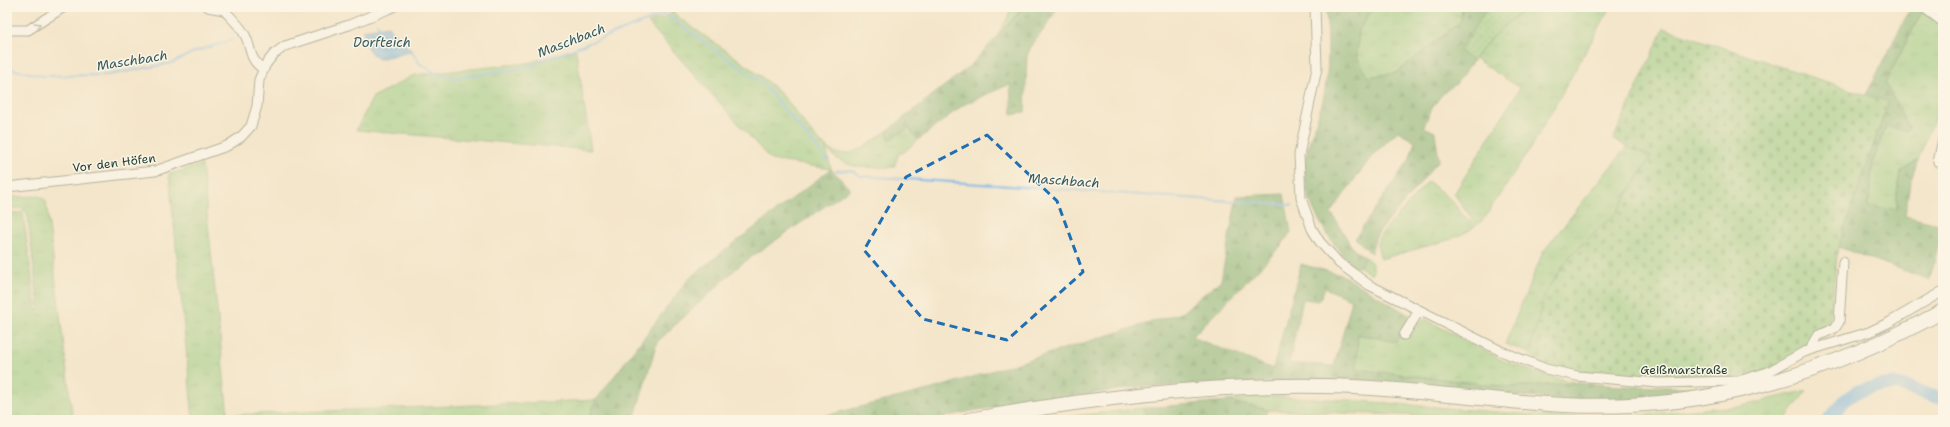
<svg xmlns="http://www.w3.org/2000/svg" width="1950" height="427" font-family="'Shantell Sans',sans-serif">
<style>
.grass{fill:url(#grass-tufts);stroke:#58845a}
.forest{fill:url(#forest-firs);stroke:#4a7652;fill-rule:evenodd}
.cemetery{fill:url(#cemetery-stones);stroke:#58845a}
.park{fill:url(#park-dots);stroke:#58845a}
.water{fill:url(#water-waves);stroke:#48798e}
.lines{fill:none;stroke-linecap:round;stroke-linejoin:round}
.stream{stroke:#72b5e7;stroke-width:2}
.river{stroke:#72b5e7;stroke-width:13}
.minor-casing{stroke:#6a7868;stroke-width:11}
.highway-casing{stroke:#6a7868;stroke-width:16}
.minor{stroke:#fff;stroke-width:9}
.highway{stroke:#fff;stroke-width:14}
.oneway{stroke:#8f9e9a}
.marked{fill:none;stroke:#1f6fb2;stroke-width:3;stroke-dasharray:8 5;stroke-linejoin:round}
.labels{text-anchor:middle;stroke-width:3;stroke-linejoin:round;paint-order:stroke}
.street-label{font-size:12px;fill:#1f3d34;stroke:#fcf5e5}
.water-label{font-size:13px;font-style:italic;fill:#345b61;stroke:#fcf5e5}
</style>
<defs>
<pattern id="grass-tufts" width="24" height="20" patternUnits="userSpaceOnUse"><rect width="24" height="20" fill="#91cc81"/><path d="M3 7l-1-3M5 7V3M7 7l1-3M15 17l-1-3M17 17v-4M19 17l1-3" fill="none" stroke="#76a76a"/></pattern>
<pattern id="forest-firs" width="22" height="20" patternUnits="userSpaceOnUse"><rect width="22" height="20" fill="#74b06f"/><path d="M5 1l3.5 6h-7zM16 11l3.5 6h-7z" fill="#5f905c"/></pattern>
<pattern id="cemetery-stones" width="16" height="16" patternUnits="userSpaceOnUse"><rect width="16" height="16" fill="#91cc81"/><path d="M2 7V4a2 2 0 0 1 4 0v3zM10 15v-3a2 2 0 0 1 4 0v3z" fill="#76a76a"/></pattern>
<pattern id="park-dots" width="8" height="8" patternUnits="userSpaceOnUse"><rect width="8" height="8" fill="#91cc81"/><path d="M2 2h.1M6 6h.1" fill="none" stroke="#76a76a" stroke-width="1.8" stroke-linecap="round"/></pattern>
<pattern id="water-waves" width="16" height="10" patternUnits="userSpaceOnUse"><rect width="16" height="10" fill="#72b5e7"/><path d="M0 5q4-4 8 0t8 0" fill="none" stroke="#5d94bc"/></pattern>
</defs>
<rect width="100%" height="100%" fill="#fcf5e5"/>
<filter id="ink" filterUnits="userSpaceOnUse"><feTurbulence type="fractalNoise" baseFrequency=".025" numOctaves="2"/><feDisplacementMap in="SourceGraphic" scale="8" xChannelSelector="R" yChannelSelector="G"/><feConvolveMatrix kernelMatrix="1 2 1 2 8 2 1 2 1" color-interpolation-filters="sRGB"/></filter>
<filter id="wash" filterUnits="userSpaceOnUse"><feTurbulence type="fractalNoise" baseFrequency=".012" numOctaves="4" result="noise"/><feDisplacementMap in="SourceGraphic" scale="16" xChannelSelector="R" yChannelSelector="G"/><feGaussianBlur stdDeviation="0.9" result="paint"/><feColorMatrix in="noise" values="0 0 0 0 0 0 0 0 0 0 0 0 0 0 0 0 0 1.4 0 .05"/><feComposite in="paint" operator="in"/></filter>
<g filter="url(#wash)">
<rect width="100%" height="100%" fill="#f4e6ca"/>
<path class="grass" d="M1011,7H1021L1019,12L997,36L1008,17Z
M1374,7H1462L1461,21L1396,73L1367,77L1357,57L1359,30Z
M1527,7H1611L1533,144L1483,220L1470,230L1452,239L1381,259L1377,244L1379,237L1428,181L1451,200L1469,222L1472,219L1454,194L1520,88L1474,58L1502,27Z
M1923,10L1943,24V98L1918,160L1900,172L1897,193V209L1868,208L1873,161L1886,126L1906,131L1909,127L1885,83Z
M673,11L678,17C712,42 754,67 783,96C797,111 818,148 838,153C856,157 873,140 887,131L889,140L909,128L918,140L903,153H899L894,167C868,168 844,171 826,148L831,169L771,160L648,23L666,17Z
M576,50L591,150L356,130L373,97L414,75L527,63Z
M1627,146L1651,156L1616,213L1571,255L1546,291L1529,353L1505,344L1543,252Z
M202,165L228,415L596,400L588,420H193L169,174Z
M39,196L43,198L46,201L73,420H7V214L23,212L36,310L39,309L27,212L20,208L7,209V197Z
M1411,316L1421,322L1425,319L1502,360L1544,375L1579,383L1508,387L1356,369L1357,334L1396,342Z
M1807,390L1785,420H1527L1269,410L1228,401L1262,396L1350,400L1558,417L1645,415L1712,408L1738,407Z
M1144,408L1146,420H1041Z"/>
<path class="forest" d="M1021,7H1058L1050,21L1031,47L1027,56L1025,112L1012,115L1010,84L963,105L918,140L909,128L889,140L887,131L971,65L1019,13Z
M1326,7H1374L1359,30L1357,57L1368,77L1396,73L1461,21L1462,7H1527L1502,26L1482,48L1456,84C1441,91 1428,112 1424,127L1435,132L1439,160L1376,236L1371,253L1355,238L1409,160L1415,141L1398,131L1372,156L1331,212L1353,249L1365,257L1355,272C1334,243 1309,215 1305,178C1302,150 1318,123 1324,95C1330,66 1328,37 1326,7Z
M1911,7H1919L1923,10L1885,83L1909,127L1906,131L1886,126L1873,161L1868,207L1897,209V193L1900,172L1918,160L1910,183L1905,216L1943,225L1930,280L1838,247L1888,103L1866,95Z
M831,169L850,189L740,265L657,342L634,420H588L596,400L690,277Z
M1284,194L1291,232L1281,246L1192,337L1273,369L1301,264L1342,275L1411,316L1396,342L1358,334L1357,369L1508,387L1579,383L1620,386L1725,388L1678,396L1615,401L1547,399L1352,379L1138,387L977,410L929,420H807L936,388L1181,313L1221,280L1237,196ZM1325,288L1352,300L1334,366L1289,363L1303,299L1319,301Z
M1228,401L1269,410L1260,420H1146L1144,408Z"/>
<path class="cemetery" d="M1664,28L1888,102L1838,247L1830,320L1804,352L1753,378L1689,382L1546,369L1529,353L1546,291L1571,255L1616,213L1651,157L1613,140Z"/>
<path class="park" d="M1488,7H1527C1506,23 1488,39 1473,61L1460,51Z
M1365,257C1372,262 1376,267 1371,275L1360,267Z"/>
<path class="water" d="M388,26L412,51L379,59C366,51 365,44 363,30Z"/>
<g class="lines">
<path class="stream" d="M377,23L381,29
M408,51L413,53L420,64L438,74L455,78L523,68L665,14L763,84L828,161
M7,68L43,76L108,75L172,63L194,52L232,40
M836,171L851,170L861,176L1292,205"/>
<path class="river" d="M1828,420L1846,399L1858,391L1883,385L1895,384L1943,399"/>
</g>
</g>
<g filter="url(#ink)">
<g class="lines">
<defs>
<path id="minor" d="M208,7L224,10
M1315,7L1317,68L1299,155L1301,198L1312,229L1320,242L1339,263L1369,285L1501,351L1546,369L1577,376L1658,383L1738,381L1768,372L1804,352L1869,332L1890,322L1943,291
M1923,7L1943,22
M224,10C232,19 241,26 246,37C252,51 249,59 263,69
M7,30H28L64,7
M1938,162L1943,139
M7,187L155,171L227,146L241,137L251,126L257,106L259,80L266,64L274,54L285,46L349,25L393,7
M1404,335L1419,311
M1810,350L1818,336L1835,328L1839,322L1843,262"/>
<path id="highway" d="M969,420C1085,399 1203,384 1321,386C1403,387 1484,401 1565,405C1702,412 1824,376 1943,311"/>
</defs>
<use href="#minor" class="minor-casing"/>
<use href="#highway" class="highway-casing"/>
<use href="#minor" class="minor"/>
<use href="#highway" class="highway"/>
</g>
<defs><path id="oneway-chevron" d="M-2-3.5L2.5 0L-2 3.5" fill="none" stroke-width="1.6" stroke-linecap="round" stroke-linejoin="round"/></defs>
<use class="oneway" href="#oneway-chevron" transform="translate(38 25) rotate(-32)"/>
</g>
<path d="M0 0H1950V427H0ZM987,135L1057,201L1083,272L1007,340L923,319L864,250L906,177Z" fill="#f4e6ca" fill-opacity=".55" fill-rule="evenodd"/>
<path class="marked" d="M987,135L1057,201L1083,272L1007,340L923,319L864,250L906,177Z"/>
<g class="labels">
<g class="street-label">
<text transform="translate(114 163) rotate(-7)" y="4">Vor den Höfen</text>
<text x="1684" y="374">Geißmarstraße</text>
</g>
<g class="water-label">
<text transform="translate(571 40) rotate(-21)" y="5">Maschbach</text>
<text x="382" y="47">Dorfteich</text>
<text transform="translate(132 60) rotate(-9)" y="5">Maschbach</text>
<text transform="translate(1064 180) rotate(4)" y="5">Maschbach</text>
</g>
</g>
<rect width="1950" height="427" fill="none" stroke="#fcf5e5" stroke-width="24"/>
</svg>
